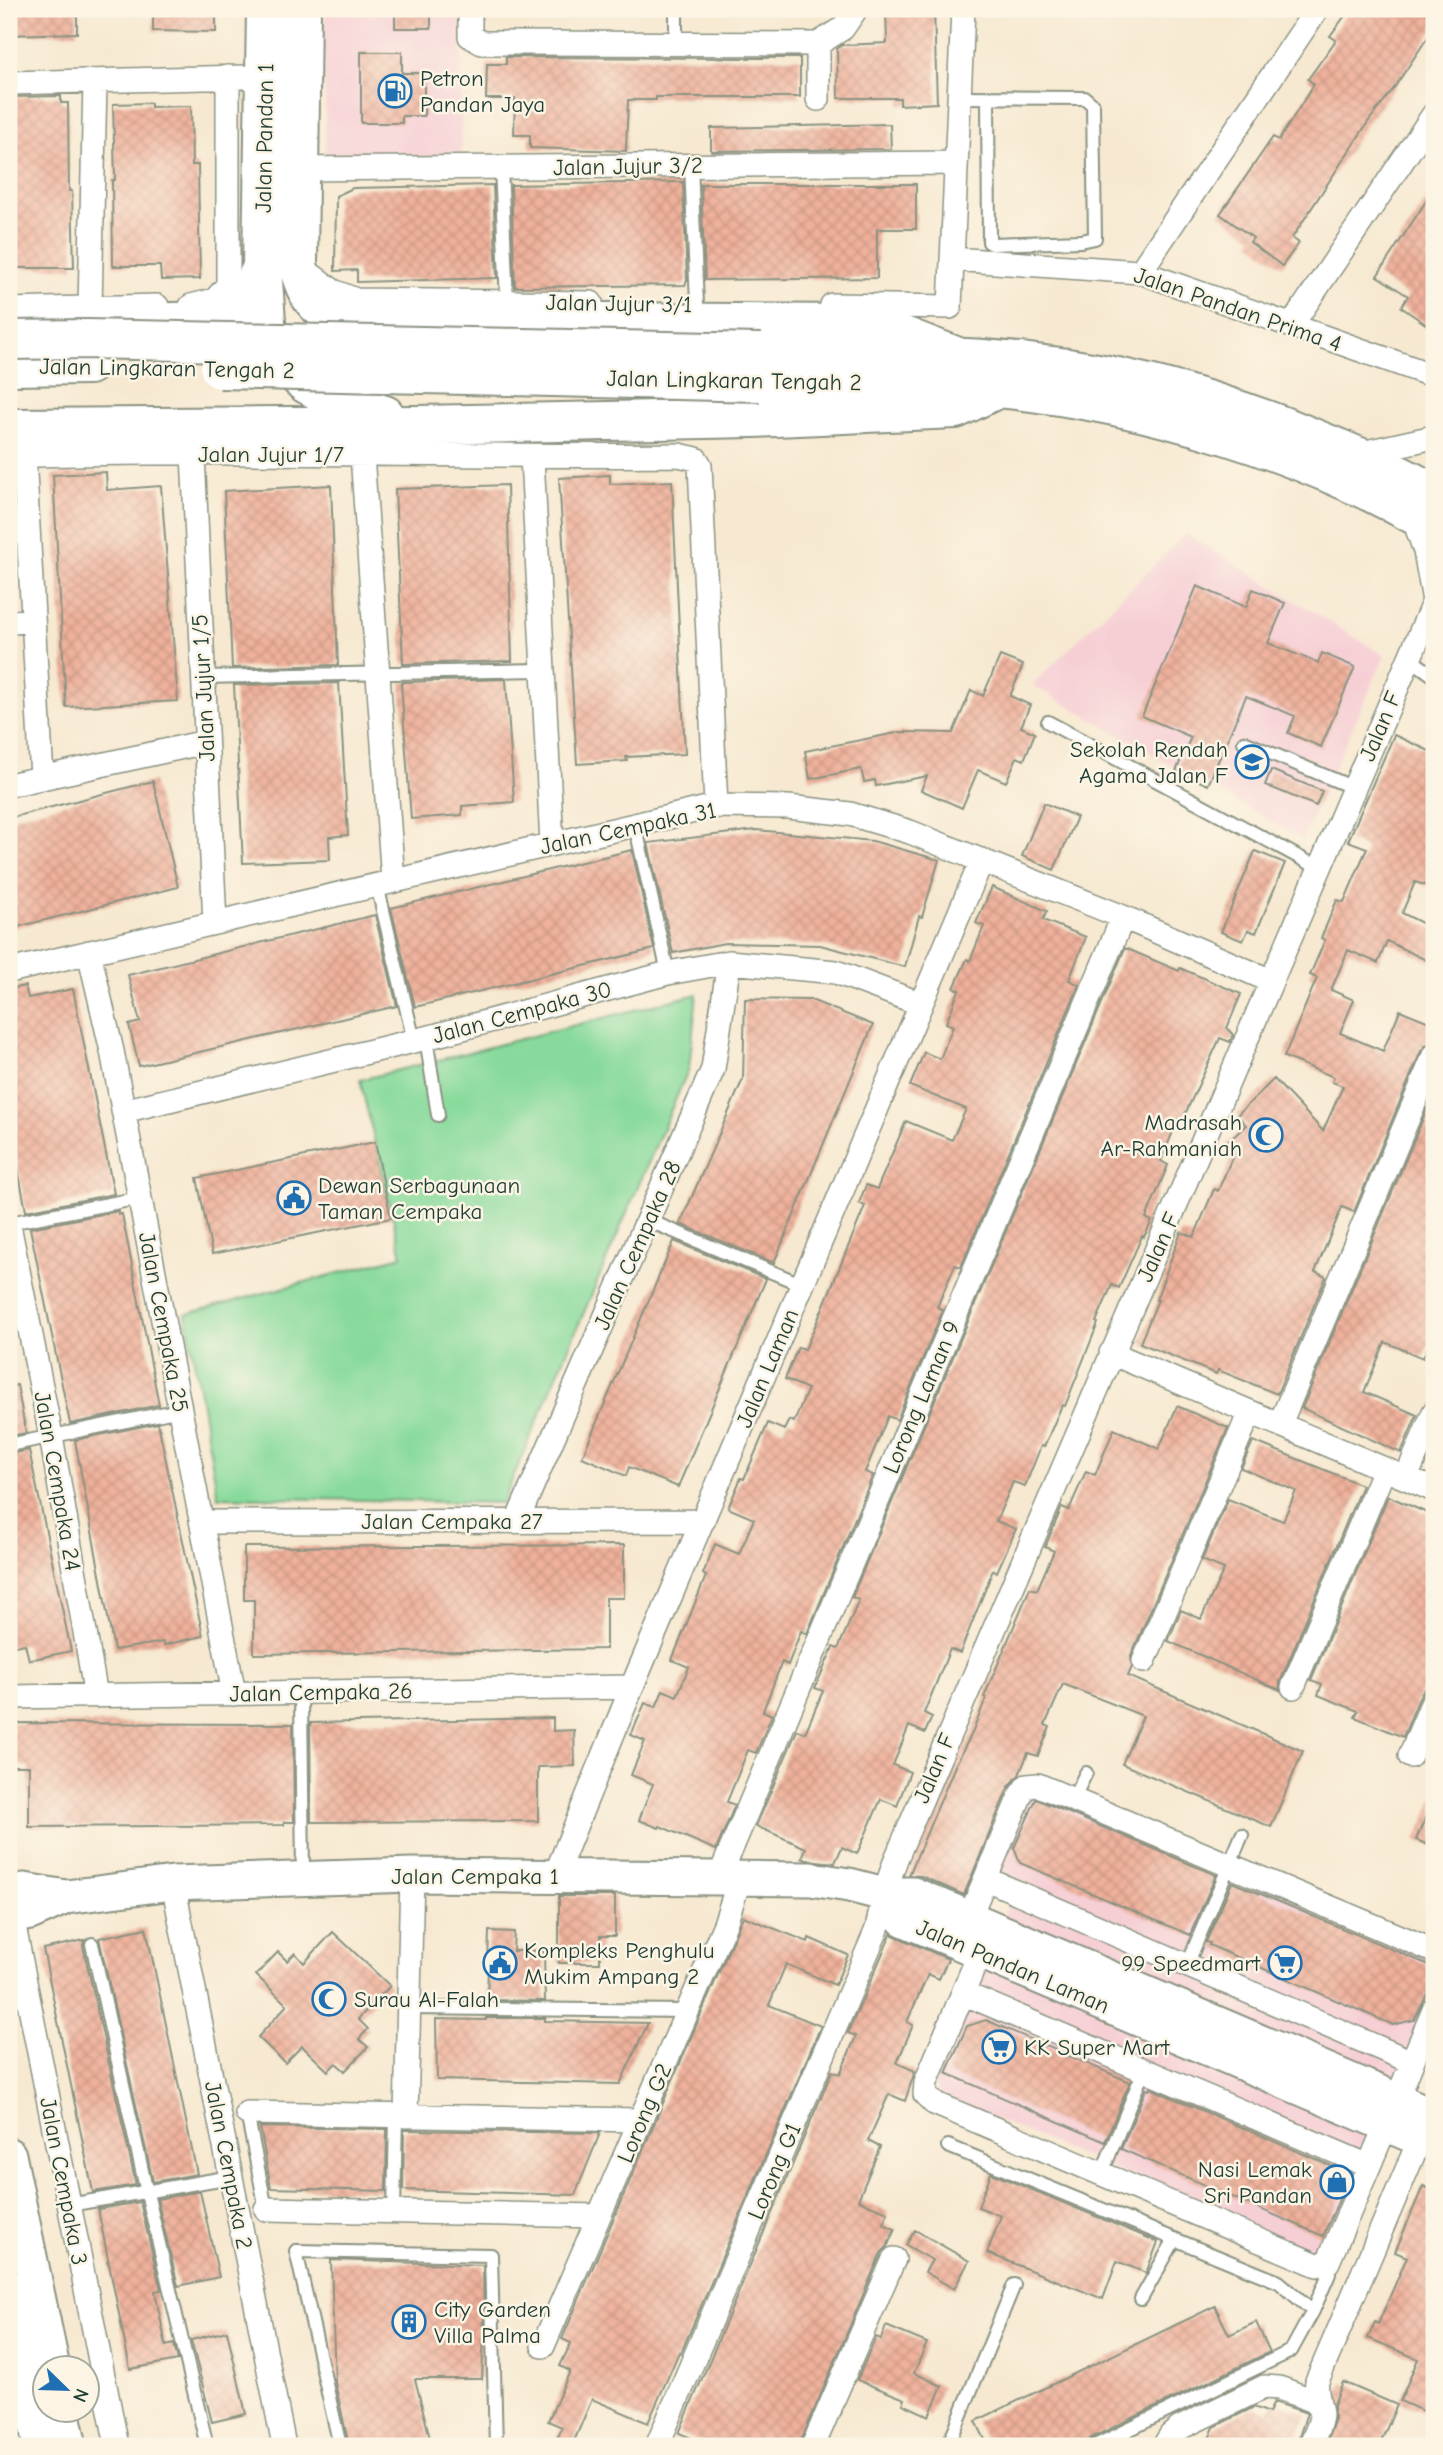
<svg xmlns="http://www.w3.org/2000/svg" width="1443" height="2455" font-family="'Comic Neue',sans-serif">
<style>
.built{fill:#f6cfd5}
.park{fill:#87da9b;stroke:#538c68;stroke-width:2}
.building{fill:url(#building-cross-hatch)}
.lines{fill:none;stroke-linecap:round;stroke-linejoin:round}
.lane-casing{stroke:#8b9382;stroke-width:16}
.street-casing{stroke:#8b9382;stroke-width:26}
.secondary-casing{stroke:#8b9382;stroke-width:37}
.highway-casing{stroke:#8b9382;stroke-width:42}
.lane{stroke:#fff;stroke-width:12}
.street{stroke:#fff;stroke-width:23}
.secondary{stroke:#fff;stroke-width:33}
.highway{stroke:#fff;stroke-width:38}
.highway-bridge-casing{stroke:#8b9382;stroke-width:42;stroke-linecap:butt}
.highway-bridge{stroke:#fff;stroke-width:38}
.labels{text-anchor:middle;stroke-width:5;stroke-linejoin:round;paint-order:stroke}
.poi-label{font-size:23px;fill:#1f3d34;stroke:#fcf5e5;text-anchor:start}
.street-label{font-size:23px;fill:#1f3d34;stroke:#fcf5e5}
</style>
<defs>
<pattern id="building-cross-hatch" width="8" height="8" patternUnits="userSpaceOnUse" patternTransform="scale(1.75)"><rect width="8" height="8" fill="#efb19b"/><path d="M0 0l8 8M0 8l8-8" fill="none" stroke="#cc9986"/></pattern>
</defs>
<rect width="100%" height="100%" fill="#fcf5e5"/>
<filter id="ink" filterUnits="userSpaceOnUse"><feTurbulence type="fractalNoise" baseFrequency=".0143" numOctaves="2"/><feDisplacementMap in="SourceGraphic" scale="14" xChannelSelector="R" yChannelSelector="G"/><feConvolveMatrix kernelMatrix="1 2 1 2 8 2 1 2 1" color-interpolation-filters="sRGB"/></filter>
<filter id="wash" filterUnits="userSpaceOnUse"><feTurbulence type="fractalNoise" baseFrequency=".00686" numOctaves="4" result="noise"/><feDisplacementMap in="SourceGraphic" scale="28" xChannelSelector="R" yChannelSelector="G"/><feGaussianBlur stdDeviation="1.57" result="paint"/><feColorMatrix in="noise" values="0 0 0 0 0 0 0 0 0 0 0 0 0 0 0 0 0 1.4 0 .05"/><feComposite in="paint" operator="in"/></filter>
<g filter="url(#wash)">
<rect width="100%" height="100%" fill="#f7e9d1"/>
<path class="built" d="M325,9H462L461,160L325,161Z
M1186,534L1385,656L1302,839L1032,685Z
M1038,1791L1434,1959V1994L1324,2255L1319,2257L942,2096L933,2083L1017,1883L997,1873L1028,1796Z"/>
<path class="park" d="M697,994L689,1068L502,1503L218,1497L186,1314L402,1256L360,1080Z"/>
<g id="blocks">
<path class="building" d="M9,9H77V33L9,35Z
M153,9H216V32L153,31Z
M395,9H431V28H395Z
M886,9H934L937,103L900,105V98H838L837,49L842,45L887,43Z
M1350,9H1434V28L1394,88L1368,122L1292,238L1299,243L1282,266L1250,242L1253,238L1220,214L1273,137L1279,140L1314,84L1308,79L1336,40L1330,36Z
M361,52H402V73H424V116H402V123H361Z
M506,57L800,58V97H656V100H628L626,151L530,148V135H514L515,99H486L487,64H506Z
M61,96V103H68L69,191H72L74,268H9V97Z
M151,103V107L191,106L192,165H198L200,279L161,280L160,266H113L112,180H115L113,104Z
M890,124L891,149L711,151V128Z
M683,182L687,280L685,285L515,287L511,185Z
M701,184H916V229H877V278L705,280Z
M493,185L497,278L357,282V270L335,271L336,196L353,188Z
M1434,189V250L1428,260L1434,264V314L1427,325L1401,307L1408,296L1377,276Z
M106,472L107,490L161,486L178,701L66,707L53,475Z
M610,475V484L672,481L685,754L626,757L627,761L577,764L559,478Z
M331,485L338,665L232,668L224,491Z
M507,485L512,661L403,664L395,489Z
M1197,586L1246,607L1253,589L1285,603L1268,643L1318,663L1322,653L1355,667L1321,747L1288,733L1295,716L1246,696L1208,785L1176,771L1191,737L1142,716Z
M1000,656L1023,665L1010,696L1030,705L1021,727L1035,733L1024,760L1017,757L1006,782L978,770L962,808L921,790L927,776L876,786L875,780L864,782L861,769L810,779L805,751L901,732L953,733L971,690L983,696Z
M506,679L514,802L462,806V815L411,819L401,684L403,682Z
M339,683L348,835L329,837L330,860L243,863L234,685Z
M1394,735L1434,753V888L1415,882L1402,913L1434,929V964L1387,941L1378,963L1348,950L1331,990L1354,1000L1340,1033L1383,1051L1400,1010L1434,1024V1042L1426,1045L1421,1051L1354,1212L1342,1207L1335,1224L1315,1272L1326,1277L1277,1394L1218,1370L1216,1374L1140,1343L1158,1300H1156L1181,1232L1194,1237L1214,1189L1218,1191L1234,1153L1225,1145L1246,1125L1237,1115L1274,1079L1323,1131L1343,1086L1332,1082L1334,1077L1284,1057L1317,978L1310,975L1325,940L1321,938L1337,900L1344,902L1367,848L1348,841Z
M1271,770L1322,791L1316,806L1265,785Z
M153,781L178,887L9,929V818Z
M1044,803L1077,817L1054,870L1022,856Z
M756,830L873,841L939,860L922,917L919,916L905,967L820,945L725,943L673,953L648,843Z
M632,850L654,949L415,1007L391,908Z
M1255,851L1285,863L1256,933L1248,930L1243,941L1221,932Z
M992,887L1047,911L1043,920L1086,937L1069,980L1079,985L961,1267L955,1265L937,1307L943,1310L897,1420L888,1416L865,1472L873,1475L807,1634L801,1631L788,1665L782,1662L763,1711L772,1715L756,1753L748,1750L727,1802L735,1805L716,1850L660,1826L659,1828L639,1820L653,1784L631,1775L645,1741L631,1735L645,1703L656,1707L663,1690L677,1696L689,1667L672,1660L706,1576L703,1574L715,1544L739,1554L754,1519L728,1508L741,1478L744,1479L768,1423L784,1430L789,1420L794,1422L808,1389L785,1379L798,1347L805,1349L819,1317L865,1206L859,1203L866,1185L877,1189L906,1121L952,1140L966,1109L910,1086L924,1052L940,1059L953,1026L946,1023L959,990L954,988L967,959L970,961L984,926L976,923Z
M375,915L397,1006L139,1066L129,1025L140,1022L128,975Z
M1125,948L1179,971L1180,968L1241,994L1227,1028L1233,1035L1230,1042L1220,1038L1182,1121L1178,1119L1161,1161L1168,1165L1146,1218L1152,1221L1144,1237L1142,1236L1119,1288L1112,1285L1096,1322L1098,1323L1065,1406L1062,1405L1044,1447L1041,1446L1025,1486L1013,1482L996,1521L1016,1529L997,1572L993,1570L960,1653L950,1649L924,1713L932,1717L925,1733L909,1726L893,1765L910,1772L897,1806L881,1799L857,1854L842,1847L835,1863L807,1860L802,1858L806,1848L756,1826L797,1730L805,1733L823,1691L815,1688L833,1647L838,1649L859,1600L852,1597Z
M25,986L28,998L73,989L114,1194L26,1211L9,1123V989Z
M745,999L811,1000L873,1025L774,1263L680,1224L743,1079Z
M1434,1092V1333L1423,1358L1385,1342L1364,1392L1417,1415L1401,1453L1302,1408Z
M375,1142L391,1218L212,1254L197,1178Z
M118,1211V1215L122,1214L159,1405L70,1424L30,1228Z
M674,1241L766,1279L678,1487L629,1467L626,1476L582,1457Z
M17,1385L26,1433L9,1436V1386Z
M1177,1406L1228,1428L1131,1656L1132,1667L1128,1676L1303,1751L1271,1827L1122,1764L1143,1716L1063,1684L1045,1725L1050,1727L1038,1756L1028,1753L1019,1775L1008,1788L964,1895L921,1876L909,1875L955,1766L973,1731L986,1698L984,1697L1030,1588L1037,1590L1054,1551L1045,1547L1062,1507L1069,1510L1086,1471L1095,1475L1114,1429L1159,1449Z
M158,1423L203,1636L164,1645L163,1642L114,1650L75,1440Z
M1253,1441L1362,1485L1280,1682V1690L1168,1641L1181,1610L1201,1619L1224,1569L1202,1560L1228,1499L1283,1521L1296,1491L1241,1468Z
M29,1450L71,1651L29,1660L25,1644L9,1647V1454Z
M1388,1496L1434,1516V1685L1426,1688L1421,1693L1403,1737L1355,1717L1358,1711L1318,1695L1322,1684L1311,1680Z
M624,1545V1598H606V1649L254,1654V1600H244V1547Z
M553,1718V1731L574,1730L575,1766L538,1767V1821L311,1822L310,1723Z
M10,1723L293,1724L294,1822H284V1825L29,1827V1766H9Z
M1434,1797V1847L1416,1840Z
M1036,1799L1216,1875L1190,1935L1020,1863L1014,1848Z
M1232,1882L1434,1967V1981L1414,2020L1393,2025L1209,1945L1210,1943L1206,1942Z
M559,1896H615V1936H600V1963H559Z
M743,1916L808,1942L809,1938L848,1955L835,1985L786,1964L769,2005L821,2026L681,2353L679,2352L648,2423L592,2399L572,2446H566L556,2442L562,2427L548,2421L570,2371L560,2366L571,2343L562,2339Z
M146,1928L197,2174L153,2182L99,1938Z
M489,1931L514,1932L513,1951H544L545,2001L487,2000Z
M333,1932L390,1986L358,2019L368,2029L359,2039L368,2047L345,2071L336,2063L328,2071L302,2046L285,2063L258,2037L287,2005L256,1975L278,1952L287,1961L295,1953L304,1963Z
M891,1934L948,1959L939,1979L928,1974L907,2022L913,2025L897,2063L915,2071L905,2101L889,2094L868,2141L880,2147L858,2200L888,2212L883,2224L895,2229L887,2247L881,2253L799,2446H710L679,2433L832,2071L840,2074L856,2036L848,2033Z
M84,1940L83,1946L136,2185L93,2192L43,1949Z
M486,2018H545V2021L648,2023L620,2084L437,2080L436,2019L486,2020Z
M986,2020L1130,2082L1105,2142L946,2073L967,2026Z
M1150,2088L1334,2167L1346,2184L1323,2236L1121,2149L1146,2089L1149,2090Z
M260,2127L387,2129L386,2191L271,2188Z
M404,2130H406L600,2133L575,2195L403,2190Z
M991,2173L1158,2242L1146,2273L1117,2261L1103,2299L987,2253L1001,2216L978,2207Z
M1423,2186L1434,2191V2416L1400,2401L1418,2359L1368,2338L1375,2322L1378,2324L1407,2257L1395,2252Z
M200,2191L219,2277L178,2286L157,2199Z
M140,2202L161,2290L155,2291L166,2346L174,2344L178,2360L130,2369L98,2209Z
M915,2230L969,2261L954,2289L925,2272L932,2260L906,2245Z
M331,2260L483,2265L484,2329L482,2379H415L432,2446H349L335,2383Z
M1215,2306L1229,2335L1256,2322L1270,2352L1091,2438L1085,2446H1017L1014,2441L1002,2446H988L976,2421Z
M886,2326L927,2343L914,2373L942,2386L929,2416L903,2404L905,2399L857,2380L876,2337L881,2339Z
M227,2331L246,2414L212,2422L191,2340Z
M1343,2382L1397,2405L1379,2446H1325L1334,2421V2404Z
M1274,2402L1307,2413L1296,2446H1206L1214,2427L1254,2407L1269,2413Z"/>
</g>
</g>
<g filter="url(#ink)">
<use href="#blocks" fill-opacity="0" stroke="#8b9382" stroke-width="2"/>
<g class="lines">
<defs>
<path id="lane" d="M676,44V9
M959,97L1085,98L1093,105L1095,238L1081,241L992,244L989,242L988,98
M691,165L697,304
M501,167L507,302
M1409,658L1434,676
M203,677L542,670
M1048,722L1319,868
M1244,742L1354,788
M635,824L668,973
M377,885L414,1041
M426,1038L438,1115
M647,1220L803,1285
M9,1223L140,1198
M9,1445L180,1410
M301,1692L303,1877
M1073,1799L1086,1773
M92,1944L147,2193L207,2446
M1187,1965L1242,1835
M409,2008L688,2011
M247,2113L266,2209
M948,2146L1279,2282L1313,2311
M1101,2175L1144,2070
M69,2205L231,2177
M394,2212L396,2116
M1141,2299L1175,2239
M340,2446L296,2251L491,2255L496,2446
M948,2446L1014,2285
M1095,2446L1291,2351L1313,2311L1329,2274L1328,2262"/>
<path id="street" d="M470,9V36L482,43L818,44L843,28L856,9
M9,83L243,77
M818,99V44
M300,169L956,163
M952,259L1140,272L1434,376
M302,268L333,291L356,300L591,303
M1140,272L1317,9
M832,305L950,307L963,9
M191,306L215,300L228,285V77
M90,307L95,81
M9,310L157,306
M1291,326L1434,114
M193,454L215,923
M1357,454L1434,437
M24,455L42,778
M362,455L393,881
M9,456C232,448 456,458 679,455L696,459L700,465L716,806
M532,457L552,844
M9,622L33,621
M9,785L206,742
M89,952L112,1051L234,1694
M9,971L716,806L788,807L850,814L910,832L1123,917L1271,981
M123,1111L426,1038L668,973L729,962L836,972L921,1004
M9,1225L51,1436L96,1696
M1111,1353L1434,1490
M1280,1424L1434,1056
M1406,1478L1434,1412
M517,1521L713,1069L729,962
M202,1522L703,1521
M1144,1661L1250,1412
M1293,1687L1384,1469
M9,1697L632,1687
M1410,1756L1434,1699
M555,1876L632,1687L982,860
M719,1878L1123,917
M986,1879L1412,2062L1397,2100
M173,1883L284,2446
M12,1916L117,2446
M963,1993L1369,2166L1386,2125
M1412,2062L1434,2010
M247,2113L640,2120
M406,2116L412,1875
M1369,2166L1328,2262L1317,2265L934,2103L925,2094L926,2082L980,1952L969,1918L1021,1794L1027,1786L1038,1785L1434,1951
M266,2209L599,2216
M543,2346L725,1924L740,1878
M9,2410L32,2402
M657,2446L877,1929L884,1894L896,1859L1434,601L1425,551L1412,514
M813,2446L894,2259
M1164,2446L1171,2435L1180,2428L1264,2387L1279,2388L1317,2402
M1310,2446C1314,2436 1321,2425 1321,2414C1320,2402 1315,2394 1317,2381L1425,2127"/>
<path id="secondary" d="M9,1893L24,1890L66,1897L173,1883L412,1875L811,1879L849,1885L884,1894H913L1430,2114L1434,2123
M884,1894L903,1919L1420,2139L1434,2135
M9,1917L30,1913L66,1897
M9,2155L53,2368
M9,2288L40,2446
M62,2410L70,2446"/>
<path id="highway" d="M266,9L262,267L267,335L284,364L305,383L329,397L385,415
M301,9L298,265C305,293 313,307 340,320L854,324L896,333L958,357
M137,323L210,321C241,311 249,296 262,267
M761,353C853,355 946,353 1037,364C1138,375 1235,405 1328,444C1364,459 1401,474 1434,494
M9,366L89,365
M760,382C839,383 920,380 998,388C1143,402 1309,452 1434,526
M9,428L418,425L753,418L956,409L999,388"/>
</defs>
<use href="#lane" class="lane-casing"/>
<use href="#street" class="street-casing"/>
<use href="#secondary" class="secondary-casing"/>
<use href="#highway" class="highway-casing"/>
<use href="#lane" class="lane"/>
<use href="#street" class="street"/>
<use href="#secondary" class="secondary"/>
<use href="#highway" class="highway"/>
<defs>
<path id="highway-bridge" d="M9,340L87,339L761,353
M220,369L760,382"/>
</defs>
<use href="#highway-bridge" class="highway-bridge-casing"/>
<use href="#highway-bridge" class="highway-bridge"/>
</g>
</g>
<defs>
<symbol id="fuel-ring" viewBox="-11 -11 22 22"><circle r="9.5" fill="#fcf5e5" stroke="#1f6fb2" stroke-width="1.5"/><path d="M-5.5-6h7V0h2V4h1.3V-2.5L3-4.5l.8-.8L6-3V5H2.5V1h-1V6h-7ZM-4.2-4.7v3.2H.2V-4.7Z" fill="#1f6fb2"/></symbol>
<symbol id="school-ring" viewBox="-11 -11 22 22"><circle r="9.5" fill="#fcf5e5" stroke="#1f6fb2" stroke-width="1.5"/><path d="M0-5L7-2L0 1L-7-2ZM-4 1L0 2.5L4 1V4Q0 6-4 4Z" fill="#1f6fb2"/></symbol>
<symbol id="mosque-ring" viewBox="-11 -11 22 22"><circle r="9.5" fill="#fcf5e5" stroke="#1f6fb2" stroke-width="1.5"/><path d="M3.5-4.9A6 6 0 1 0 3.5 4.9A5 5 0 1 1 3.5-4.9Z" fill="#1f6fb2"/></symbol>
<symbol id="civic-ring" viewBox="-11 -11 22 22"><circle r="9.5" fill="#fcf5e5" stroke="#1f6fb2" stroke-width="1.5"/><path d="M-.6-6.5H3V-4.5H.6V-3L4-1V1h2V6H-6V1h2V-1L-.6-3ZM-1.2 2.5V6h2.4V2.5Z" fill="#1f6fb2"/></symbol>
<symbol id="supermarket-ring" viewBox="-11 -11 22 22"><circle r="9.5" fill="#fcf5e5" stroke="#1f6fb2" stroke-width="1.5"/><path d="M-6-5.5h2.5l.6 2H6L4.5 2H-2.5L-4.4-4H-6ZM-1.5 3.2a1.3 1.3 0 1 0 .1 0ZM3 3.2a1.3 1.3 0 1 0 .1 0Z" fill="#1f6fb2"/></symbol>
<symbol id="shop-ring" viewBox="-11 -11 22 22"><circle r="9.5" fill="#fcf5e5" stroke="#1f6fb2" stroke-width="1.5"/><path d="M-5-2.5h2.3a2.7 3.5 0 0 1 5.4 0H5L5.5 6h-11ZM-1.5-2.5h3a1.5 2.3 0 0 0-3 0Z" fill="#1f6fb2"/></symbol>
<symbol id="building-ring" viewBox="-11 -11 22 22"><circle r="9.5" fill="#fcf5e5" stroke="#1f6fb2" stroke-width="1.5"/><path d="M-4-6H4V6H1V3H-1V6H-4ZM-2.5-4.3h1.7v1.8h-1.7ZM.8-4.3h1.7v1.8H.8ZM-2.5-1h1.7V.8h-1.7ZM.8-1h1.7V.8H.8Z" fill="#1f6fb2"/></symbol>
</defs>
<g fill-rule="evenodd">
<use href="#fuel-ring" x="376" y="72" width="38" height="38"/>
<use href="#school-ring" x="1233" y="743" width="38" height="38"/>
<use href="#mosque-ring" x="1247" y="1116" width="38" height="38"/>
<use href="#civic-ring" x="275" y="1179" width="38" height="38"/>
<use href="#civic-ring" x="481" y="1944" width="38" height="38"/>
<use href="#supermarket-ring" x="1266" y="1944" width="38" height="38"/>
<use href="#mosque-ring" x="310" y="1980" width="38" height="38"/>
<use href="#supermarket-ring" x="980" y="2028" width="38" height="38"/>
<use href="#shop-ring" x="1318" y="2163" width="38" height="38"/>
<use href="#building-ring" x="390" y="2303" width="38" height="38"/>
</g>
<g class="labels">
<g class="poi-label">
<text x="420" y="86">Petron<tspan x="420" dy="26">Pandan Jaya</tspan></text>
<text x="1228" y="757" text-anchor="end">Sekolah Rendah<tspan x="1228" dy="26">Agama Jalan F</tspan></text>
<text x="1242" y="1130" text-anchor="end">Madrasah<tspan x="1242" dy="26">Ar-Rahmaniah</tspan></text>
<text x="318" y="1193">Dewan Serbagunaan<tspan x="318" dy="26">Taman Cempaka</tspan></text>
<text x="524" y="1958">Kompleks Penghulu<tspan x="524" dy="26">Mukim Ampang 2</tspan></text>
<text x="1260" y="1971" text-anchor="end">99 Speedmart</text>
<text x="354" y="2007">Surau Al-Falah</text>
<text x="1024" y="2055">KK Super Mart</text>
<text x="1312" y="2177" text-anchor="end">Nasi Lemak<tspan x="1312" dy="26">Sri Pandan</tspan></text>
<text x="434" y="2317">City Garden<tspan x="434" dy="26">Villa Palma</tspan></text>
</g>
<g class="street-label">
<text transform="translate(264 138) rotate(-89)" y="8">Jalan Pandan 1</text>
<text transform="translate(628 166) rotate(-1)" y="8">Jalan Jujur 3/2</text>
<text transform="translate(619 303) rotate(1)" y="8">Jalan Jujur 3/1</text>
<text transform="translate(1238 309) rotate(19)" y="8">Jalan Pandan Prima 4</text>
<text transform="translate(167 368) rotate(1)" y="8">Jalan Lingkaran Tengah 2</text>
<text transform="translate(734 380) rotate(1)" y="8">Jalan Lingkaran Tengah 2</text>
<text x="271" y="462">Jalan Jujur 1/7</text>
<text transform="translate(203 688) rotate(-93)" y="8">Jalan Jujur 1/5</text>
<text transform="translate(1380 726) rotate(-67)" y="8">Jalan F</text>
<text transform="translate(628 828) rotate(-12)" y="8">Jalan Cempaka 31</text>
<text transform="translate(522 1012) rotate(-15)" y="8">Jalan Cempaka 30</text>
<text transform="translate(637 1245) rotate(-66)" y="8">Jalan Cempaka 28</text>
<text transform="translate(1158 1247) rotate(-66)" y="8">Jalan F</text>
<text transform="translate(164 1322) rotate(79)" y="8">Jalan Cempaka 25</text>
<text transform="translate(767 1368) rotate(-67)" y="8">Jalan Laman</text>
<text transform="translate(921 1397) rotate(-67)" y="8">Lorong Laman 9</text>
<text transform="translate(58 1481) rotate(80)" y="8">Jalan Cempaka 24</text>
<text x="452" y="1529">Jalan Cempaka 27</text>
<text transform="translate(321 1692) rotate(-1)" y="8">Jalan Cempaka 26</text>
<text transform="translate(934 1768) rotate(-67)" y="8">Jalan F</text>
<text x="475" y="1884">Jalan Cempaka 1</text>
<text transform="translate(1013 1966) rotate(23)" y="8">Jalan Pandan Laman</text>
<text transform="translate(644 2113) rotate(-67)" y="8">Lorong G2</text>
<text transform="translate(229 2165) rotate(79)" y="8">Jalan Cempaka 2</text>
<text transform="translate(774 2171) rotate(-67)" y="8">Lorong G1</text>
<text transform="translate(64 2181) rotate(79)" y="8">Jalan Cempaka 3</text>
</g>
</g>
<rect width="1443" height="2455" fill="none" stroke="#fcf5e5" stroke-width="35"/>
<g transform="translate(66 2389) rotate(113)"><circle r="33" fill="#fcf5e5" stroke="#a4ab9e" stroke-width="2"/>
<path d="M0-5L12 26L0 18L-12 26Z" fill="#1f6fb2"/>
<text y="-10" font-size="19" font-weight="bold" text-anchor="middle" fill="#1f3d34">N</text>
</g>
</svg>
